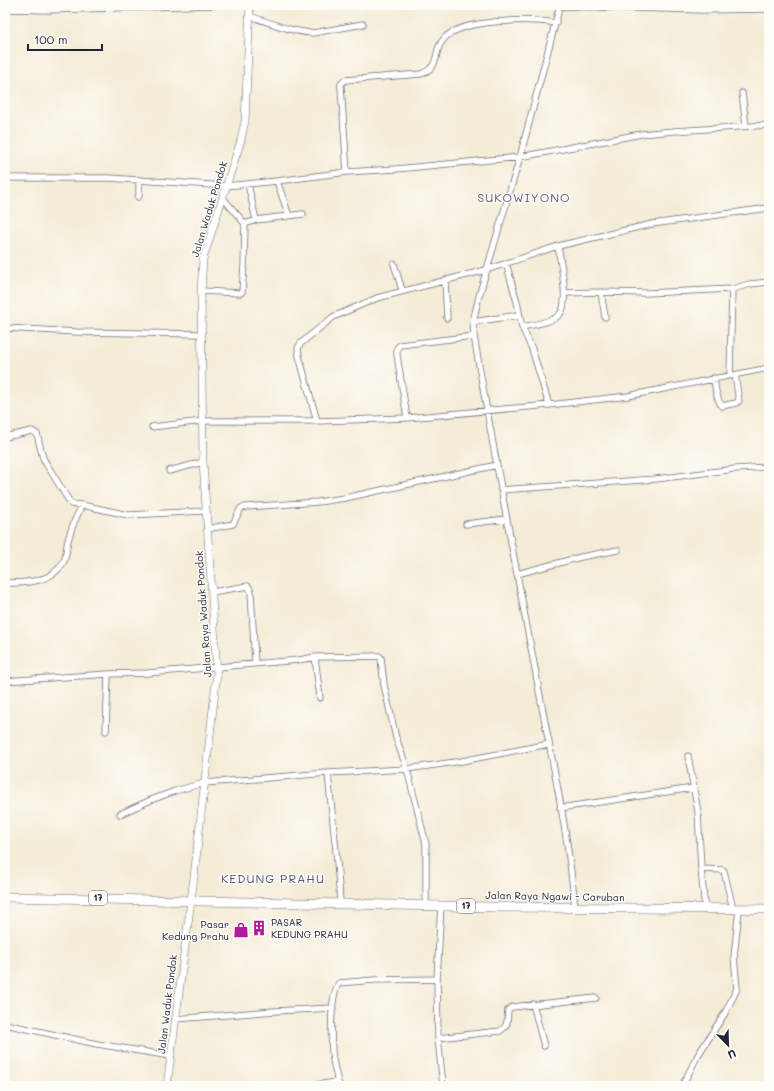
<svg xmlns="http://www.w3.org/2000/svg" width="774" height="1091" font-family="Mali,sans-serif">
<style>
.lines{fill:none;stroke-linecap:round;stroke-linejoin:round}
.minor-casing{stroke:#6c6972;stroke-width:7}
.tertiary-casing{stroke:#6c6972;stroke-width:8}
.trunk-casing{stroke:#6c6972;stroke-width:10}
.minor{stroke:#fff;stroke-width:5.5}
.tertiary{stroke:#fff;stroke-width:7}
.trunk{stroke:#fff;stroke-width:9}
.labels{text-anchor:middle;stroke-width:3;stroke-linejoin:round;paint-order:stroke}
.shield{fill:#fdfcf7;stroke:#646373;stroke-width:1}
.shield-label{font-size:9px;font-weight:bold;fill:#22223b}
.street-label{font-size:10px;fill:#22223b;stroke:#fdfcf7}
.poi-label{font-size:10px;fill:#22223b;stroke:#fdfcf7;text-anchor:start}
.quarter-label{font-size:12px;letter-spacing:1px;fill:#5a587c;stroke:#fdfcf7}
</style>
<rect width="100%" height="100%" fill="#fdfcf7"/>
<filter id="ink" filterUnits="userSpaceOnUse"><feTurbulence type="fractalNoise" baseFrequency=".025" numOctaves="2"/><feDisplacementMap in="SourceGraphic" scale="8" xChannelSelector="R" yChannelSelector="G"/><feConvolveMatrix kernelMatrix="1 2 1 2 8 2 1 2 1" color-interpolation-filters="sRGB"/></filter>
<filter id="wash" filterUnits="userSpaceOnUse"><feTurbulence type="fractalNoise" baseFrequency=".012" numOctaves="4" result="noise"/><feDisplacementMap in="SourceGraphic" scale="16" xChannelSelector="R" yChannelSelector="G"/><feGaussianBlur stdDeviation="0.9" result="paint"/><feColorMatrix in="noise" values="0 0 0 0 0 0 0 0 0 0 0 0 0 0 0 0 0 1.4 0 .05"/><feComposite in="paint" operator="in"/></filter>
<g filter="url(#wash)">
<rect width="100%" height="100%" fill="#f4ecd7"/>
</g>
<g filter="url(#ink)">
<g class="lines">
<defs>
<path id="minor" d="M560,5L520,157L479,296L473,322L474,336C493,448 514,559 535,669C549,747 568,829 575,908
M560,6L703,10L769,9
M5,9L47,10L215,5
M249,16C269,22 291,32 313,33L363,24
M742,93L746,126
M347,172L341,87V84L345,80L421,74C442,66 432,53 443,40C459,18 531,19 556,23
M5,178H109L226,186L277,181L347,172L396,169L520,157L641,134L674,131L769,125
M277,181L289,216
M248,184L256,220
M138,197L139,196V180
M223,198L245,224L256,220L303,214
M506,263L517,302L522,327L532,349L549,405
M394,264L402,290
M445,280L447,318
M201,291L240,293L242,292L244,266L245,224
M601,292L605,317
M565,293L601,292L646,293L732,289L750,284L769,282
M473,322L519,315
M522,327C532,325 554,322 560,314C570,303 560,261 558,246
M5,328L76,332L201,334
M730,375L732,289
M714,378C715,387 716,399 722,406L736,403L739,401L735,375
M407,418L397,355V348L400,345L474,336
M317,421L299,356L298,348L301,343L333,317L377,298L486,270L558,246L652,224L769,208
M152,427L203,421H317L407,418L549,405L628,396L769,368
M5,437L32,431L37,434L43,458L47,465L71,504L82,505C77,515 72,526 69,537C66,545 67,554 64,561C53,583 25,583 5,583
M169,471L203,462
M501,490L656,479L735,469L769,467
M82,505L128,515L205,511
M466,524L507,519
M207,529L233,524L241,508L246,507L318,502L345,498L497,465
M517,574L581,557L618,550
M212,592L248,586L251,592L255,663
M315,657L320,698
M5,681L108,674L148,673L299,660L315,657L379,656L381,658L384,685L396,738L407,769L426,844V905
M106,731L108,674
M688,756L698,812L701,869L705,909
M328,773C332,817 338,860 340,904
M560,808L693,788
M120,814L151,800L175,791L204,783L328,773L407,769L462,761L549,744
M701,869L723,870L724,871L733,909
M441,905L437,979L438,1038L443,1086
M533,1004L544,1046
M175,1019L275,1011L333,1008
M5,1024L97,1044L171,1056
M438,1038L500,1031C509,1026 507,1019 508,1010L512,1007L596,998
M306,1086L338,1082
M339,1086C336,1075 333,1063 332,1052C331,1037 330,995 339,983L375,980L437,979
M682,1086L698,1055L725,1013L737,989L734,957L739,909"/>
<path id="tertiary" d="M167,1086L194,877L217,673L203,462L201,291L203,259L241,140L245,121L250,5"/>
<path id="trunk" d="M5,897L492,907L769,909"/>
</defs>
<use href="#minor" class="minor-casing"/>
<use href="#tertiary" class="tertiary-casing"/>
<use href="#trunk" class="trunk-casing"/>
<use href="#minor" class="minor"/>
<use href="#tertiary" class="tertiary"/>
<use href="#trunk" class="trunk"/>
</g>
</g>
<defs>
<symbol id="building-bare" viewBox="-9 -9 18 18"><path d="M-4-6H4V6H1V3H-1V6H-4ZM-2.5-4.3h1.7v1.8h-1.7ZM.8-4.3h1.7v1.8H.8ZM-2.5-1h1.7V.8h-1.7ZM.8-1h1.7V.8H.8Z" fill="#b5179e" stroke="#fdfcf7" stroke-width="2.5" paint-order="stroke"/></symbol>
<symbol id="shop-bare" viewBox="-9 -9 18 18"><path d="M-5-2.5h2.3a2.7 3.5 0 0 1 5.4 0H5L5.5 6h-11ZM-1.5-2.5h3a1.5 2.3 0 0 0-3 0Z" fill="#b5179e" stroke="#fdfcf7" stroke-width="2.5" paint-order="stroke"/></symbol>
</defs>
<g fill-rule="evenodd">
<use href="#building-bare" x="248" y="917" width="22" height="22"/>
<use href="#shop-bare" x="230" y="919" width="22" height="22"/>
</g>
<g class="labels">
<g class="shield">
<rect x="89" y="891" width="18" height="14" rx="3"/>
<rect x="457" y="899" width="18" height="14" rx="3"/>
</g>
<g class="shield-label">
<text x="98" y="901">17</text>
<text x="466" y="909">17</text>
</g>
<g class="street-label">
<text transform="translate(209 209) rotate(-73)" y="4">Jalan Waduk Pondok</text>
<text transform="translate(203 614) rotate(-94)" y="4">Jalan Raya Waduk Pondok</text>
<text transform="translate(555 896) rotate(1)" y="4">Jalan Raya Ngawi - Caruban</text>
<text transform="translate(167 1004) rotate(-83)" y="4">Jalan Waduk Pondok</text>
</g>
<g class="poi-label">
<text x="271" y="926">PASAR<tspan x="271" dy="12">KEDUNG PRAHU</tspan></text>
<text x="229" y="928" text-anchor="end">Pasar<tspan x="229" dy="12">Kedung Prahu</tspan></text>
</g>
<g class="quarter-label">
<text x="524" y="202">SUKOWIYONO</text>
<text x="273" y="883">KEDUNG PRAHU</text>
</g>
</g>
<rect width="774" height="1091" fill="none" stroke="#fdfcf7" stroke-width="20"/>
<g transform="translate(728 1045) rotate(157)" stroke="#fdfcf7" stroke-width="3" paint-order="stroke">
<path d="M0-3L7 15L0 10L-7 15Z" fill="#22223b"/>
<text y="-6" font-size="11" font-weight="bold" text-anchor="middle" fill="#22223b">U</text>
</g>
<path d="M28 44v6h74v-6" fill="none" stroke="#22223b" stroke-width="2"/>
<text x="34" y="44" font-size="12" fill="#22223b" stroke="#fdfcf7" stroke-width="3" paint-order="stroke">100 m</text>
</svg>
